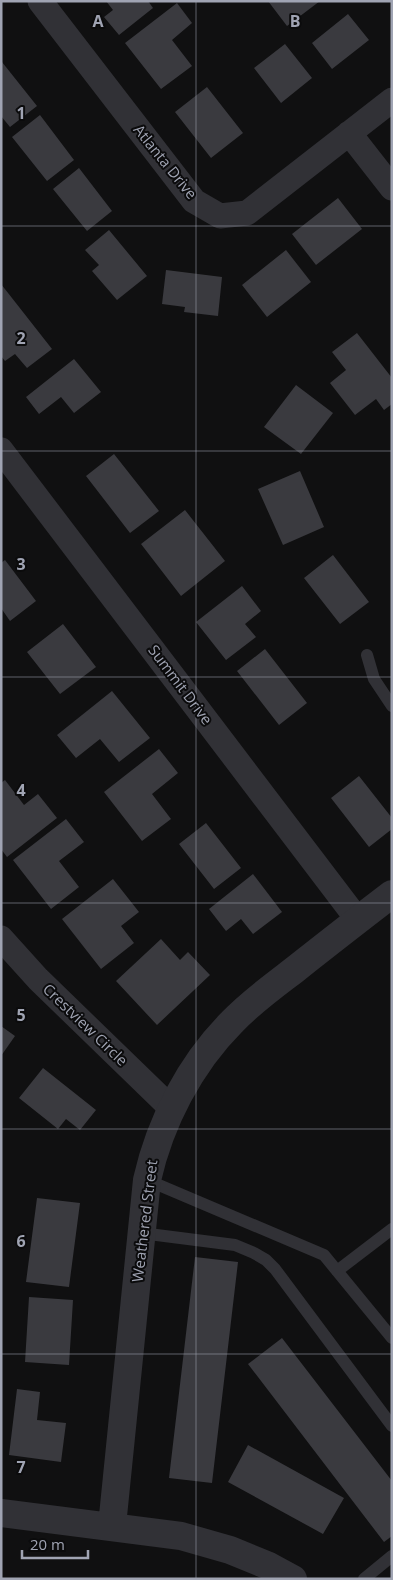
<svg xmlns="http://www.w3.org/2000/svg" width="393" height="1580" font-family="'Open Sans',sans-serif">
<style>
.building{fill:#3a3a3f}
.lines{fill:none;stroke-linecap:round;stroke-linejoin:round}
.service{stroke:#313136;stroke-width:12}
.minor{stroke:#313136;stroke-width:25}
.tertiary{stroke:#313136;stroke-width:28}
.grid{fill:none;stroke:#a0a4b3;stroke-width:1;stroke-opacity:0.55}
.labels{text-anchor:middle;stroke-width:4;stroke-linejoin:round;paint-order:stroke}
.street-label{font-size:15px;fill:#a0a4b3;stroke:#0b0b0c}
.grid-label{font-size:16px;text-anchor:middle;font-weight:bold;fill:#a0a4b3;stroke:#0b0b0c;stroke-width:4;stroke-linejoin:round;paint-order:stroke}
</style>
<rect width="100%" height="100%" fill="#101011"/>
<path class="building" d="M106,1H148L153,8L119,35L104,17L113,10Z
M268,1H320L287,26Z
M177,3L192,23L172,40L192,66L161,89L125,43Z
M348,14L369,40L332,69L312,43Z
M285,44L312,78L281,103L254,68Z
M2,62L37,106L10,127L1,116Z
M207,87L243,133L211,158L175,112Z
M40,115L74,160L47,181L12,137Z
M79,168L112,211L87,231L53,189Z
M338,198L362,229L316,265L292,234Z
M109,230L147,276L117,300L92,271L99,265L85,250Z
M286,250L311,282L267,317L242,285Z
M166,270L222,277L218,316L184,312L185,307L162,304Z
M1,284L52,349L27,368L15,354L5,361L1,356Z
M357,333L392,378V404L384,410L376,399L355,415L330,383L346,370L332,352Z
M74,359L101,392L74,413L61,397L39,414L26,397Z
M296,385L333,413L301,454L264,427Z
M114,454L159,511L130,533L86,476Z
M300,471L324,527L283,545L258,489Z
M185,510L225,561L181,596L141,544Z
M333,555L369,602L340,624L304,578Z
M5,560L36,601L10,621L1,608V563Z
M242,586L261,611L245,624L256,637L226,660L196,622Z
M63,624L96,667L60,694L27,652Z
M265,649L307,703L279,725L237,671Z
M112,691L150,738L119,762L100,739L76,758L57,735Z
M159,749L178,773L152,794L171,819L142,841L104,792Z
M359,776L392,818V829L369,847L331,798Z
M5,780L24,805L38,794L57,818L7,857L1,849V783Z
M66,819L84,842L59,861L79,887L51,909L13,860Z
M206,823L241,868L214,889L179,844Z
M253,874L282,912L253,934L241,919L226,931L209,909Z
M113,879L139,912L121,926L134,943L101,969L62,919Z
M161,939L180,960L188,952L210,975L157,1025L116,981Z
M1,1026L15,1036L1,1056Z
M43,1068L96,1110L80,1130L66,1119L58,1129L19,1098Z
M37,1198L80,1203L69,1287L26,1282Z
M195,1257L238,1262L212,1483L169,1478Z
M29,1297L73,1300L69,1365L25,1362Z
M282,1338L392,1481V1536L384,1542L248,1364Z
M17,1389L40,1392L37,1420L66,1423L61,1462L9,1455Z
M248,1445L344,1498L323,1534L228,1482Z"/>
<g class="lines">
<path class="service" d="M367,655L374,679L392,706
M147,1180L324,1255L392,1338
M141,1233L235,1245L254,1253L266,1260L275,1269L392,1426
M337,1271L392,1229
M364,1579L392,1556"/>
<path class="minor" d="M40,1L194,201L220,216L247,213L392,100
M349,133L392,188
M1,450L358,920
M1,938L38,979L172,1109"/>
<path class="tertiary" d="M1,1513L181,1536L230,1550L269,1566L293,1579
M112,1526L147,1180C160,1122 190,1064 232,1022C250,1003 272,987 293,971C326,945 359,919 392,894"/>
</g>
<path class="grid" d="M196,1V1579M1,226H392M1,451H392M1,677H392M1,903H392M1,1129H392M1,1354H392"/>
<g class="labels">
<g class="street-label">
<text transform="translate(165 162) rotate(51)" y="5">Atlanta Drive</text>
<text transform="translate(180 685) rotate(53)" y="5">Summit Drive</text>
<text transform="translate(85 1025) rotate(44)" y="5">Crestview Circle</text>
<text transform="translate(145 1221) rotate(-83)" y="5">Weathered Street</text>
</g>
</g>
<g class="grid-label">
<text x="98" y="27">A</text>
<text x="295" y="27">B</text>
<text x="21" y="119">1</text>
<text x="21" y="344">2</text>
<text x="21" y="570">3</text>
<text x="21" y="796">4</text>
<text x="21" y="1021">5</text>
<text x="21" y="1247">6</text>
<text x="21" y="1473">7</text>
</g>
<rect width="393" height="1580" fill="none" stroke="#a0a4b3" stroke-width="5"/>
<path d="M22 1550v8h66v-8" fill="none" stroke="#a0a4b3" stroke-width="2.5"/>
<text x="30" y="1550" font-size="15" fill="#a0a4b3" stroke="#0b0b0c" stroke-width="4" paint-order="stroke">20 m</text>
</svg>
